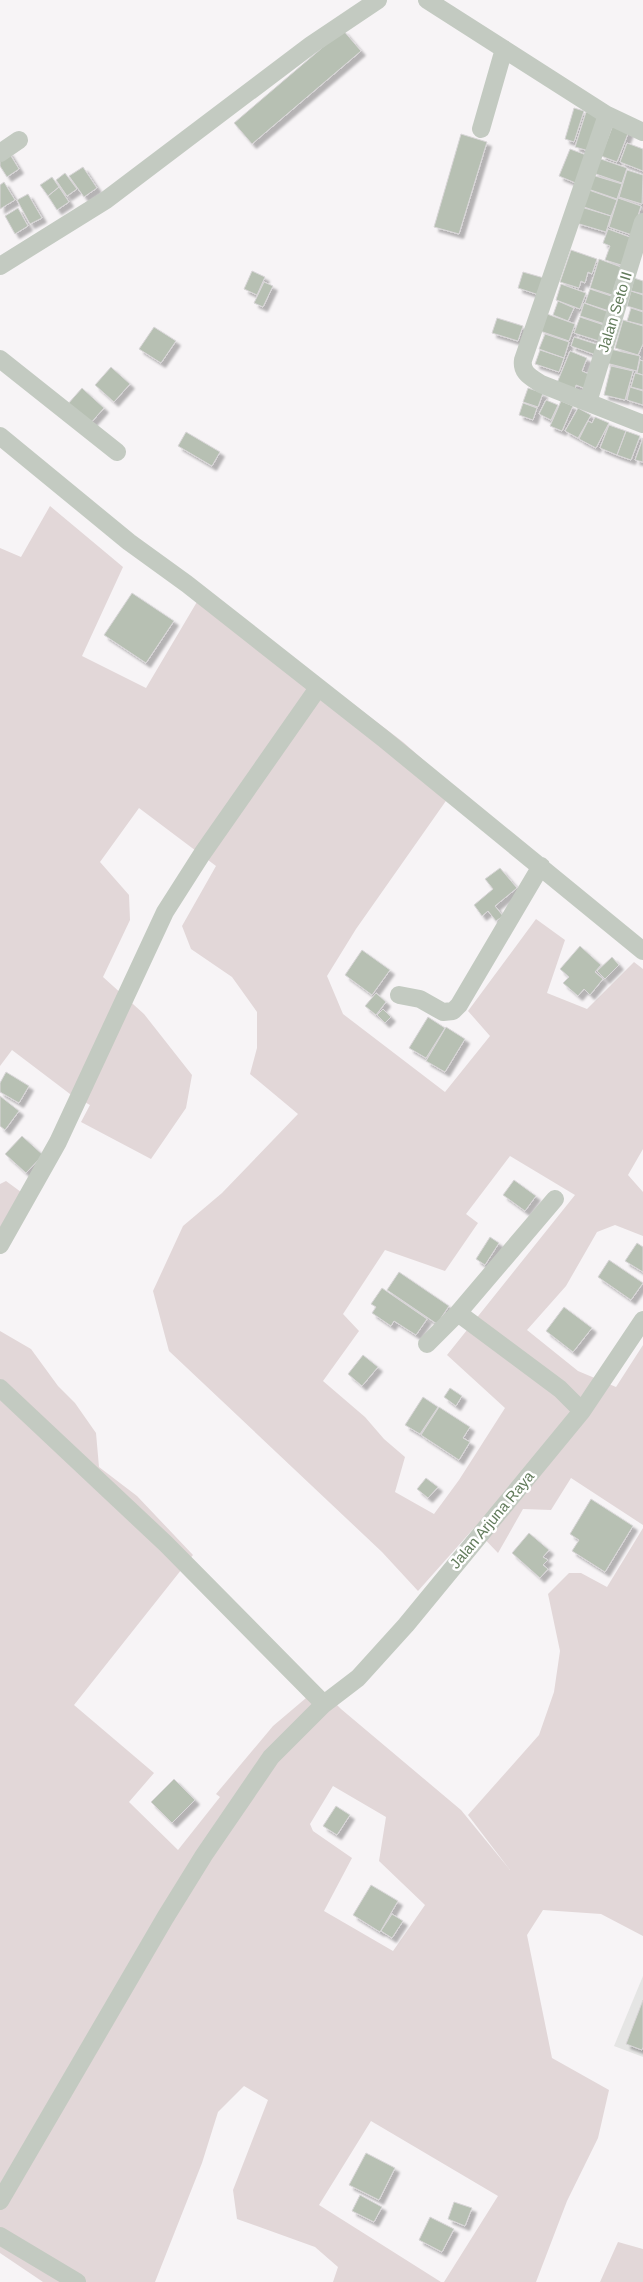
<svg xmlns="http://www.w3.org/2000/svg" width="643" height="2282" font-family="Arial,sans-serif">
<style>
.built{fill:#e5e5e4}
.green{fill:#e2d7d8;fill-rule:evenodd}
.building{fill:#b7c0b3;stroke:#d9d6d8;filter:url(#shadow)}
.lines{fill:none;stroke-linecap:round;stroke-linejoin:round}
.minor{stroke:#c3cac1;stroke-width:18}
.labels{text-anchor:middle;stroke-width:5;stroke-linejoin:round;paint-order:stroke}
.street-label{font-size:15px;fill:#627b5b;stroke:#fff}
</style>
<defs>
<filter id="shadow"><feDropShadow dx="4.5" dy="4.5" stdDeviation="1" flood-color="#0004"/></filter>
</defs>
<rect width="100%" height="100%" fill="#f7f4f6"/>
<path class="built" d="M643,1976V2057L614,2046Z"/>
<path class="green" d="M50,506L123,567L82,656L146,688L204,590L403,742L455,788L356,929L327,976L343,1014L445,1092L490,1036L468,1011L536,919L565,940L547,993L587,1009L634,962L643,969V1149L628,1175L643,1192V1236L615,1225L597,1232L566,1286L527,1330L578,1371L616,1387L643,1345V1525L571,1478L551,1510L523,1509L498,1553L474,1528L418,1591L382,1552L169,1351L153,1291L183,1226L222,1193L298,1114L250,1074L257,1048V1012L232,977L191,949L182,926L216,866L139,808L100,862L129,895L130,920L103,977L144,1014L192,1075L186,1108L151,1159L81,1122L90,1105L70,1094L12,1050L0,1066V548L21,557ZM510,1156L575,1195L447,1355L505,1408L459,1480L434,1514L395,1492L405,1457L384,1439L365,1417L323,1381L359,1331L343,1314L385,1250L445,1271L478,1223L466,1214Z
M6,1181L21,1192L0,1229V1184Z
M0,1331L31,1349L58,1386L75,1403L96,1433L99,1467L137,1496L193,1555L74,1705L154,1773L129,1802L178,1850L220,1797L216,1794L273,1726L319,1687L341,1709L461,1810L510,1870L468,1815L539,1735L554,1692L560,1651L548,1594L569,1573H581L607,1587L643,1528V1936L601,1914L543,1910L527,1935L552,2058L609,2090L598,2138L567,2201L536,2282H444L498,2196L371,2121L319,2205L441,2282H333L338,2267L315,2247L237,2219L233,2190L268,2100L244,2086L218,2112L202,2163L155,2282H43L0,2253ZM333,1786L386,1817L379,1861L425,1905L393,1951L324,1911L352,1858L313,1831L310,1824Z
M618,2242L643,2249V2282H600Z"/>
<path class="building" d="M343,30L361,51L252,144L234,123Z
M574,108L584,111L574,142L565,139Z
M586,112L599,116L589,151L575,147Z
M613,125L629,131L617,162L601,156Z
M461,134L487,142L459,234L434,227Z
M627,143L643,149V171L620,162Z
M570,149L589,156L578,184L559,176Z
M8,151L19,169L7,177L0,166V156Z
M598,158L627,168L622,183L593,173Z
M83,167L97,188L84,197L69,176Z
M627,170L643,175L642,204L619,197Z
M65,173L77,189L67,196L56,180Z
M592,175L622,184L617,199L588,189Z
M52,177L59,187L48,196L40,185Z
M4,182L15,200L0,209V185Z
M59,187L69,202L57,210L48,196Z
M586,189L617,200L611,216L581,206Z
M28,194L42,218L30,224L17,200Z
M618,198L641,206L632,235L609,227Z
M581,207L611,216L606,232L576,223Z
M18,208L28,226L15,234L5,216Z
M608,229L635,239L621,265L605,260L610,246L603,243Z
M571,250L597,259L592,274L588,272L585,283L581,281L579,288L560,282Z
M599,259L621,267L612,295L590,288Z
M252,271L265,277L257,295L244,289Z
M523,272L544,278L539,295L518,288Z
M634,278L643,281V294L631,291Z
M264,282L273,286L263,307L254,303Z
M561,284L586,293L580,309L556,300Z
M590,289L617,298L612,312L585,303Z
M631,291L643,295V311L627,306Z
M558,301L574,308L568,321L553,315Z
M584,303L612,313L608,325L580,316Z
M631,308L643,312V325L627,321Z
M547,314L575,324L569,341L540,331Z
M580,317L607,326L602,342L574,333Z
M497,318L523,326L518,341L492,333Z
M623,320L643,326V344L638,355L615,348Z
M154,327L176,341L161,363L139,349Z
M545,334L569,342L564,358L539,349Z
M574,337L599,345L596,355L571,346Z
M610,349L640,356L637,371L606,363Z
M540,350L564,358L559,372L535,364Z
M570,351L587,358L582,371L591,375L586,389L576,385L575,390L557,383Z
M640,360L643,361V375L637,373Z
M611,366L633,371L625,400L604,395Z
M111,367L130,384L114,402L95,385Z
M635,373L643,375V390L631,387Z
M630,387L643,391V405L627,400Z
M82,388L104,408L89,425L67,405Z
M528,388L543,393L538,407L523,402Z
M546,400L558,405L551,420L539,414Z
M561,401L573,406L562,431L550,426Z
M523,403L537,408L533,420L519,415Z
M578,408L591,415L578,438L565,431Z
M595,417L609,423L596,448L579,439L588,421L592,423Z
M609,425L626,431L617,455L600,448Z
M626,431L640,436L631,460L617,455Z
M186,432L220,452L212,466L178,446Z
M643,438V462L635,460Z
M132,593L174,621L146,663L104,635Z
M500,868L517,888L495,906L503,916L496,921L488,911L482,916L474,905L493,889L485,879Z
M580,946L601,965L595,972L603,979L590,995L584,989L578,996L563,983L569,977L560,969Z
M362,950L390,970L372,995L345,975Z
M612,957L619,965L605,979L597,971Z
M376,993L386,1002L376,1015L365,1006Z
M383,1009L391,1017L385,1023L377,1015Z
M428,1017L445,1028L426,1058L409,1048Z
M446,1027L465,1039L445,1072L426,1061Z
M6,1072L29,1086L19,1103L0,1092V1083Z
M0,1096L19,1111L5,1130L0,1126Z
M22,1136L43,1155L26,1173L5,1154Z
M514,1180L536,1196L525,1211L503,1195Z
M490,1237L499,1243L485,1265L476,1259Z
M637,1243L643,1247V1272L625,1261Z
M609,1260L643,1283L631,1300L598,1277Z
M399,1272L449,1306L437,1324L387,1290Z
M382,1288L427,1319L416,1335L394,1321L391,1326L372,1313L376,1307L371,1304Z
M564,1307L592,1328L573,1352L546,1331Z
M363,1355L378,1367L362,1386L348,1374Z
M450,1388L462,1396L456,1406L444,1397Z
M423,1397L438,1407L420,1434L405,1425Z
M439,1407L470,1427L463,1438L470,1442L459,1460L421,1435Z
M426,1478L438,1487L428,1498L417,1489Z
M591,1499L633,1526L605,1572L572,1551L579,1540L570,1534Z
M529,1533L549,1550L543,1557L548,1560L543,1565L548,1569L540,1578L512,1553Z
M174,1779L195,1800L172,1823L151,1802Z
M336,1806L350,1815L337,1835L323,1826Z
M371,1885L398,1901L380,1932L353,1915Z
M392,1914L403,1921L392,1938L381,1931Z
M643,2000V2047L642,2050L626,2044Z
M366,2153L395,2168L379,2200L349,2185Z
M360,2195L382,2207L374,2222L352,2211Z
M454,2202L472,2208L465,2226L448,2219Z
M430,2217L454,2229L442,2252L419,2240Z"/>
<g class="lines">
<path class="minor" d="M427,0L607,115L643,132
M607,115L523,360C521,373 531,377 541,384L643,424
M481,129L504,49
M0,153L19,140
M0,266L106,200L311,45L378,0
M0,359L117,452
M588,402L643,222
M0,436L129,542L187,584L384,739L643,951
M399,995L420,999L443,1012L453,1011L459,1005L541,866
M0,1245L58,1142L165,912L202,854L318,688
M458,1313L555,1199
M427,1344L458,1313L560,1389L582,1411
M0,1388L166,1544L324,1704
M0,2201L165,1918L204,1855L271,1757L324,1704L358,1678L406,1625L582,1411L643,1320
M0,2236L77,2282"/>
</g>
<g class="labels">
<g class="street-label">
<text transform="translate(615 312) rotate(-73)" y="5">Jalan Seto II</text>
<text transform="translate(492 1520) rotate(-50)" y="5">Jalan Arjuna Raya</text>
</g>
</g>
</svg>
